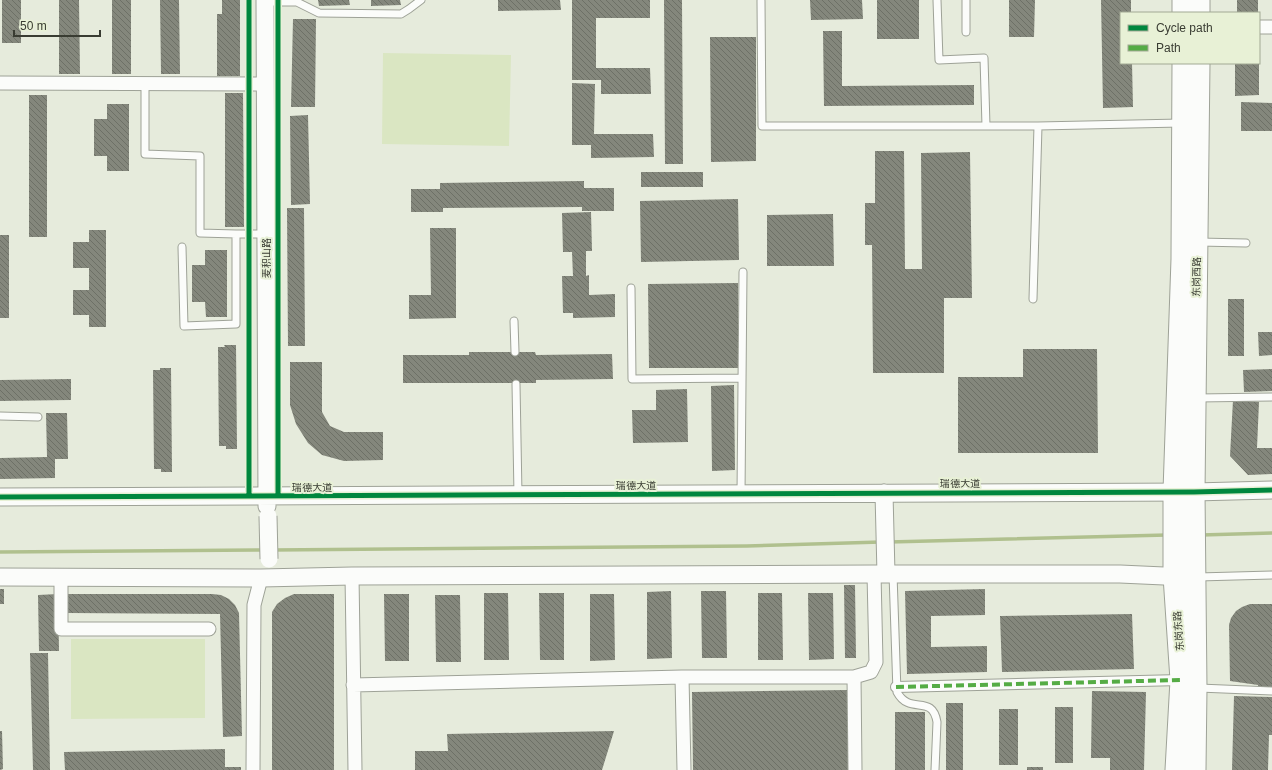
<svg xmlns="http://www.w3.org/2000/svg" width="1272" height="770" font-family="Arial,'Noto Sans SC',sans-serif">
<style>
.green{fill:#dae6c2}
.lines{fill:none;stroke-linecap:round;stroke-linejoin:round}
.stream{stroke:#b0c08e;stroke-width:3.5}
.building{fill:url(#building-back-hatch)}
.service-casing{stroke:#9ea297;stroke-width:9}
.pedestrian-casing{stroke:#9ea297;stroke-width:12}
.minor-casing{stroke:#9ea297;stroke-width:15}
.tertiary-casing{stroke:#9ea297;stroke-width:19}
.primary-casing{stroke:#9ea297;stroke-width:23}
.service{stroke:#fbfcfa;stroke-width:7}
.pedestrian{stroke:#fbfcfa;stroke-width:10}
.minor{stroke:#fbfcfa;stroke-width:13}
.tertiary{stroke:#fbfcfa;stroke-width:17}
.primary{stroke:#fbfcfa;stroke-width:21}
.tertiary-bridge-casing{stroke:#9ea297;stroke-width:19;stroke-linecap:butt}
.tertiary-bridge{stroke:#fbfcfa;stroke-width:17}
.quiet{stroke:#55ac45;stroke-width:4;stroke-dasharray:8 4;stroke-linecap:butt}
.cycleway-casing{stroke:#e8f1d6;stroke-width:8}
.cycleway{stroke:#00873e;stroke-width:5}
.labels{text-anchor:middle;stroke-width:4;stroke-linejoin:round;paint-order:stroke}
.street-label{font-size:10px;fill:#393c32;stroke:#e8f1d6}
</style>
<defs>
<pattern id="building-back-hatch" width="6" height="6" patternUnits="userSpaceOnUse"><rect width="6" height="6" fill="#84877c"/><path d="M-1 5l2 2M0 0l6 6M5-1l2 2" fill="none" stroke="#6d7066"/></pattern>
</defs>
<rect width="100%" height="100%" fill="#e6ebdc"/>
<path class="green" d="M383,53L511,55L509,146L382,144Z
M71,639H205V718L71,719Z"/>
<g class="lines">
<path class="stream" d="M1201,535L1272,533
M889,542L1167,535
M273,550L747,546L881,542
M0,552L265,550"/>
</g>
<path class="building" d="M2,0H21V43H2Z
M59,0H79L80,74H59Z
M112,0H131V74H112Z
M160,0H179L180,74H161Z
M222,0H240V76H217V14H222Z
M318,0H349L350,5L319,6Z
M371,0H400L401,5L371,6Z
M498,0H560L561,10L498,11Z
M572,0H650V18H596V68H650L651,94H601V80H572Z
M664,0H682L683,164H665Z
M810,0H862L863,19L811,20Z
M877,0H919V39H877Z
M1009,0H1035L1034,37H1009Z
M1101,0H1131V13H1121V63H1132L1133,107L1103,108Z
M1237,0H1258V13H1237Z
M293,19H316L315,107H291Z
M823,31H842V86L974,85V105L824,106Z
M710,37H756V161L711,162Z
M1235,63H1259V95L1235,96Z
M572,83L595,84L594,134H653L654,157L591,158V145H572Z
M225,93H243L244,227H225Z
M29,95H47V237H29Z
M1241,102L1272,103V131H1241Z
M107,104H129V171H107V156H94V119H107Z
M308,115L310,204L291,205L290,116Z
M875,151H904L905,269H922L921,153L970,152L972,298H944V373H873L872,245H865V203H875Z
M641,172H703V187H641Z
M584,181V188H614V211H582V207L443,208V212H411V189H440V183Z
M738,199L739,260L641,262L640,201Z
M287,208H304L305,346H288Z
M591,212L592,251H586V276L589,275V295L615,294V317L573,318V313H563L562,276H573L572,252H563L562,213Z
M833,214L834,266H767V215Z
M430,228H456V318L409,319V295H431Z
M89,230H106V327H89V315H73V290H89V268H73V242H89Z
M0,235H9V318H0Z
M205,250H227V317H206L205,302H192V265H205Z
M738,283V368H649L648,284Z
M1228,299H1244V356H1228Z
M1258,332H1272V355L1259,356Z
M224,345H236L237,449H226V446H219L218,347H225Z
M1023,349H1097L1098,453H958V377H1023Z
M469,352H535L536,355L612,354L613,379L536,380V383H403V355H469Z
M290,362H322V412L330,426L344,432H383V460L344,461L322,455L308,443L296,424L290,405Z
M160,368H171L172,472H161V469H154L153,370H160Z
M1272,369V391L1244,392L1243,370Z
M71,379V400L0,401V380Z
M734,385L735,470L712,471L711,386Z
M687,389L688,442L633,443L632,410H656V390Z
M1233,400L1259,402L1257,448H1272V474L1248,475L1230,456Z
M46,413H67L68,459H55V478L0,479V458L47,457Z
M844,585H855L856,658H845Z
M0,589H4V604H0Z
M985,589V615L931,616V647L987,646V672L907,674L905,591Z
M671,591L672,658L647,659V592Z
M701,591H726L727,658H702Z
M484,593H508L509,660H484Z
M539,593H564V660H540Z
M758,593H782L783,660H758Z
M808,593H833L834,659L809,660Z
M58,594L59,651H39L38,595Z
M67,594H212L221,595L229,599L235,605L239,613L242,736L223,737L220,614L67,613Z
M294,594H334V770H272V612L277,604L285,598Z
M384,594H409V661H385Z
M590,594H614L615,660L590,661Z
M435,595H460L461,662H436Z
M1250,604H1272V688H1258V685L1230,681L1229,625L1231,618L1236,611L1242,607Z
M1132,614L1134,669L1002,672L1000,616Z
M30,653H48L50,770H33Z
M848,690L849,770H693L692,692Z
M1092,691L1146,692L1144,770H1110V758H1091Z
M1234,696L1272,697V735H1269L1268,770H1232Z
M946,703H963V770H946Z
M1055,707H1073V763H1055Z
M999,709H1018V765H999Z
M895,712H925V770H895Z
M0,731H2L3,769L0,770Z
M614,731L602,770H415V751H448L447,734Z
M225,749V767H241V770H65L64,752Z
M1027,767H1043V770H1027Z"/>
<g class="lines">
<defs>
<path id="service" d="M937,0L939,60L984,58L986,126
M966,0V32
M761,1L762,126H1038L1181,123
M265,2H297L319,13L401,14L409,9L421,0
M145,84V154L200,156V233L236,234V324L184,326L182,247
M236,234H266
M1199,242L1246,243
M631,288L632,379L742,378
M1033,299L1038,126
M514,321L515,352
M516,384L518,495
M1197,398L1272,397
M0,416L38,417
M741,494L743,272
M893,574L897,692C910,716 932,693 937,722L935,770
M1198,577L1272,575
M1199,688L1272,691"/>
<path id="pedestrian" d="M896,687L1181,680"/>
<path id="minor" d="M1259,27H1272
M0,83L265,84
M352,576L355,770
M61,577V629H209
M682,677H854L871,672L876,662L874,574
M854,677L855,770
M353,685L682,677L684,770
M253,770L254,605L261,578"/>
<path id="tertiary" d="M265,0L267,506
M884,493L886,574
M0,497L1194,492L1272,490
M0,577L261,578L352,576L874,574H1120L1186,577"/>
<path id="primary" d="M1183,0V13
M1199,0V13
M1176,770L1181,680L1174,576V491L1182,259L1183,63
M1195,770L1196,688L1194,492L1199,63"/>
</defs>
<use href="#service" class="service-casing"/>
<use href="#pedestrian" class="pedestrian-casing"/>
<use href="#minor" class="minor-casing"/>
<use href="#tertiary" class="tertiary-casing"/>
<use href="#primary" class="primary-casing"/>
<use href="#service" class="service"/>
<use href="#pedestrian" class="pedestrian"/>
<use href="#minor" class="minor"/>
<use href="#tertiary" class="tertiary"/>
<use href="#primary" class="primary"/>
<defs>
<path id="tertiary-bridge" d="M268,516L269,559"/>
</defs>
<use href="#tertiary-bridge" class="tertiary-bridge-casing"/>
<use href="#tertiary-bridge" class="tertiary-bridge"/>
<path class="quiet" d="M896,687L1181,680"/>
<defs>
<path id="cycleway" d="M249,496V0
M278,496V0
M0,497L1194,492L1272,490"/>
</defs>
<use href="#cycleway" class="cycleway-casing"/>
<use href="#cycleway" class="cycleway"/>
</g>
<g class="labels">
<g class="street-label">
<text transform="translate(266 258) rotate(-90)" y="4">麦积山路</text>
<text transform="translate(1196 277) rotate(-89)" y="4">东岗西路</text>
<text x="960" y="487">瑞德大道</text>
<text x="636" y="489">瑞德大道</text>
<text x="312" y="491">瑞德大道</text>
<text transform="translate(1178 631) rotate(-94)" y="4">东岗东路</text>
</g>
</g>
<rect x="1120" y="12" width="140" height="52" fill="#e8f1d6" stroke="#a2a994"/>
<rect x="1128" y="25" width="20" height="6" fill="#00873e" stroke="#a2a994"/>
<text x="1156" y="32" font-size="12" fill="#393c32">Cycle path</text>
<rect x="1128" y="45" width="20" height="6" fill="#55ac45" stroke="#a2a994"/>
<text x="1156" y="52" font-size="12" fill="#393c32">Path</text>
<path d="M14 30v6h86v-6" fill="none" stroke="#393c32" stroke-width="2"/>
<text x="20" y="30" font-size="12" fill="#393c32" stroke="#e8f1d6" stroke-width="3" paint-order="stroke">50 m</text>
</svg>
